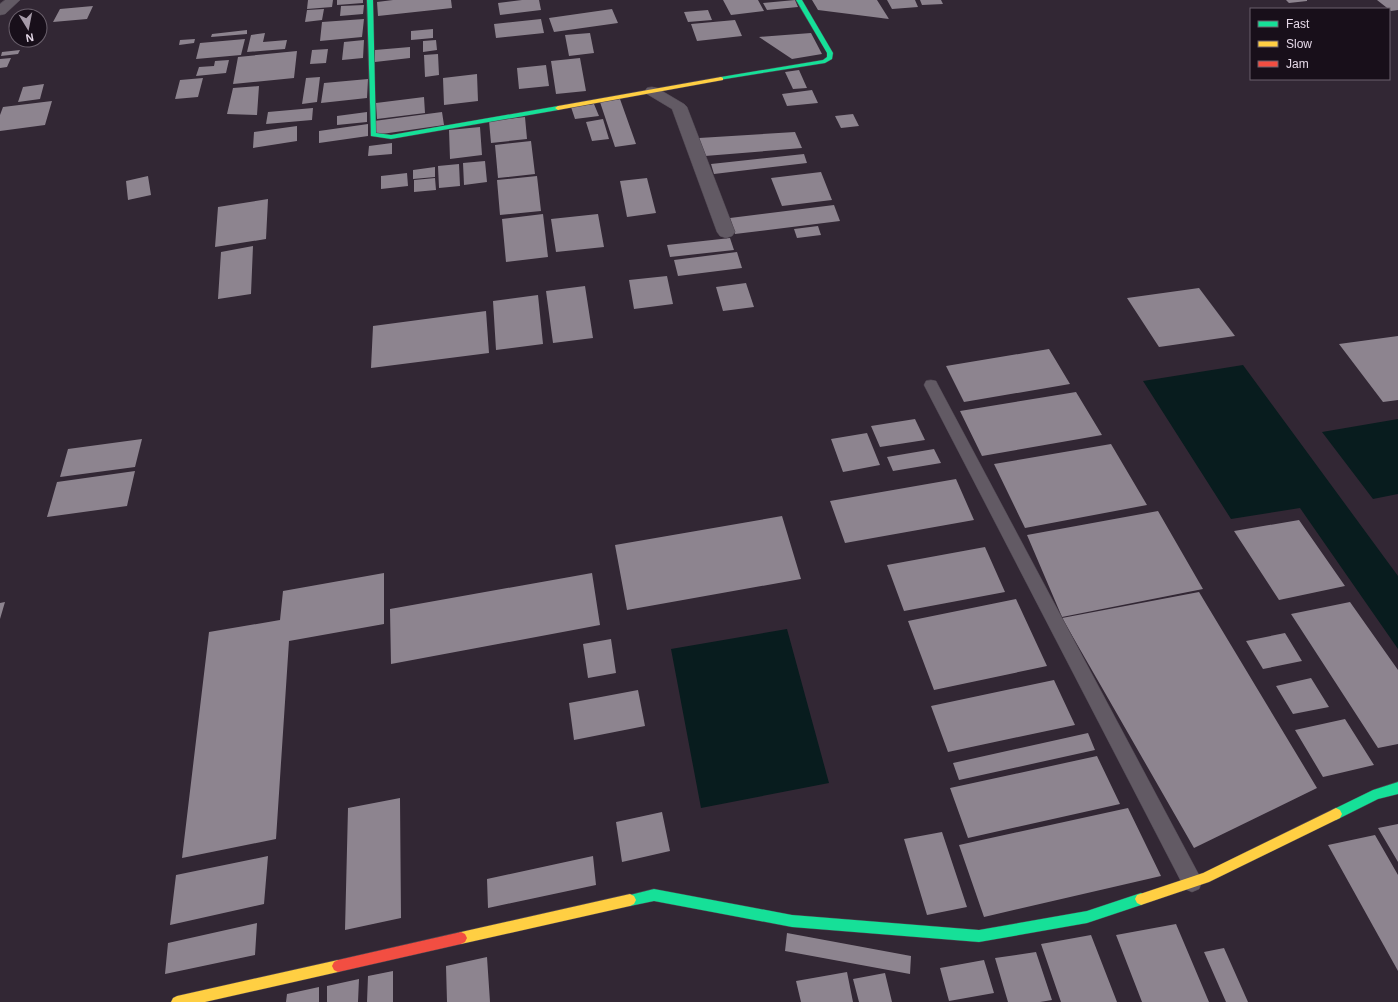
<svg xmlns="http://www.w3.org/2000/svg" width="1398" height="1002" font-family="Helvetica,sans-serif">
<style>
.water{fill:#081c1e}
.building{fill:#8d848f}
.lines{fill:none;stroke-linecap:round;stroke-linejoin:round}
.lane-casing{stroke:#4e4550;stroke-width:1}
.street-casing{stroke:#4e4550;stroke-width:1}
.fast-casing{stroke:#4e4550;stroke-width:1}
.slow-casing{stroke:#4e4550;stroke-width:1}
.jam-casing{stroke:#4e4550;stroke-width:1}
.lane{fill:#625a64;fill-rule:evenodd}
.street{fill:#625a64;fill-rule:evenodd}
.fast{fill:#16e098;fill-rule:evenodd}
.slow{fill:#ffcf43;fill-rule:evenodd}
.jam{fill:#f24e42;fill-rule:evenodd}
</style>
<rect width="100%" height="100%" fill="#322734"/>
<path class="water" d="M1243,365L1398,576V649L1300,508L1231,519L1143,381Z
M1398,419V494L1373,499L1322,432Z
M787,629L829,783L701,808L671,649Z"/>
<path class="building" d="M308,0H333L332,7L307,9Z
M337,0H363V3L337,5Z
M393,0H451L452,8L378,16L377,2Z
M522,0H539L541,10L500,15L498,3Z
M723,0H758L764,11L731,15Z
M795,0L798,7L767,10L763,3Z
M812,0H877L889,19L818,10Z
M887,0H915L918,7L892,9Z
M920,0H941L943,4L922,5Z
M1286,0H1307V1L1289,3Z
M1377,0H1398V10L1391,11Z
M364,5L363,14L340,16L341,6Z
M93,6L87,19L53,22L60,9Z
M324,9L322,20L305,22L307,10Z
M612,9L618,23L554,32L549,18Z
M708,10L712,20L688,22L684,12Z
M364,19L362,37L320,41L322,22Z
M541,19L544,33L496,38L494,24Z
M735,20L742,36L697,41L691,24Z
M433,29V38L411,40V31Z
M247,30V34L211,37L212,34Z
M265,33L263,42L287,40L285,49L247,52L251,35Z
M590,33L594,53L569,56L565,35Z
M811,33L822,54L792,59L759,37Z
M195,39L194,43L179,45L180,40Z
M245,39L241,55L196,59L200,43Z
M364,40L363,58L342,60L344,42Z
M436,40L437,50L423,52V41Z
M410,47V58L375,62V50Z
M328,49L326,63L310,64L312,50Z
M20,50L18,54L1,56L2,52Z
M297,51L294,78L233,84L238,57Z
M438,54L439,75L425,77L424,55Z
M11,58L7,67L0,68V59Z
M580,58L586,91L556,94L551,61Z
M229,60L226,73L196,76L199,67L214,66L215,61Z
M546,65L549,86L519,89L517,68Z
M799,70L807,88L793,89L785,72Z
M477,74L478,101L444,105L443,78Z
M320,77L317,102L302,104L306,78Z
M203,78L198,97L175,99L180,80Z
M368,79L367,98L321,103L324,83Z
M44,84L40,99L18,102L23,87Z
M259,86L257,115L227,114L233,88Z
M812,90L818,103L787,106L782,94Z
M424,97L425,113L377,119L376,103Z
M620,99L636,144L615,147L600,102Z
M52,101L45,125L0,131V115L3,107Z
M594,104L599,116L575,119L571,107Z
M313,108L312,120L266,124L268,112Z
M367,112V122L337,125V116Z
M442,112L444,125L375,135L374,121Z
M853,114L859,126L841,128L835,116Z
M525,117L527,139L491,143L489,121Z
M603,119L609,139L592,141L586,122Z
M368,124V136L319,143V131Z
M297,126V141L253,148L254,132Z
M480,127L482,155L450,159L449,130Z
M795,132L802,148L705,156L699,138Z
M531,141L535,174L498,178L495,145Z
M392,143V154L368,156L369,146Z
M804,154L807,163L714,174L711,164Z
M485,161L487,182L464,185L463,163Z
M459,164L460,186L439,188L438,166Z
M435,167V177L413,179V170Z
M821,172L832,200L782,206L771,178Z
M407,173L408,186L381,189V176Z
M148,176L151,195L128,200L126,181Z
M537,176L541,211L500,215L497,180Z
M435,178L436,190L414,192V180Z
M647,178L656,213L627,217L620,181Z
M268,199L266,239L215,247L218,207Z
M834,205L840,221L735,234L730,218Z
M543,214L548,257L506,262L502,219Z
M598,214L604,247L556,252L551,219Z
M818,226L821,235L797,238L794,229Z
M730,238L734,250L670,257L667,245Z
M253,246L251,294L218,299L221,252Z
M737,252L742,268L678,276L674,260Z
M667,276L673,304L634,309L629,280Z
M746,283L754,307L723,311L716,287Z
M585,286L593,338L553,343L546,291Z
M1199,288L1235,336L1159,347L1127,298Z
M538,295L543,344L496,350L493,301Z
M486,311L489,353L371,368L373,326Z
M1398,336V400L1383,402L1339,344Z
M1049,349L1070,384L964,402L946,366Z
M1076,392L1102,435L982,456L960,411Z
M915,419L925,440L880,447L871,426Z
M867,433L880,465L843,472L831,439Z
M142,439L135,467L60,477L68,449Z
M1111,444L1147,505L1025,528L994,464Z
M934,449L941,463L893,471L887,457Z
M135,471L127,506L47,517L57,482Z
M956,479L974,520L845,543L830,501Z
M1158,511L1203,589L1062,617L1027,535Z
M782,516L801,579L627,610L615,545Z
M1299,520L1345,586L1279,600L1234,531Z
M985,547L1005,592L904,611L887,565Z
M384,573V624L289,641L276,839L182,858L209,632L280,620L283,591Z
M592,573L600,625L391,664L390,609Z
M1199,592L1317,788L1194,848L1062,618Z
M1016,599L1047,666L934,690L908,621Z
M5,602L0,619V603Z
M1350,602L1398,670V744L1378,748L1291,614Z
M1285,633L1302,661L1263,669L1246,641Z
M611,639L616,673L588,678L583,644Z
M1311,678L1329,707L1293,714L1276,686Z
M1054,680L1075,725L948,752L931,706Z
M638,690L645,726L574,740L569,703Z
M1345,719L1374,765L1323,777L1295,730Z
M1088,733L1095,750L959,780L953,763Z
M1097,756L1120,804L968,838L950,788Z
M400,798L401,918L345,930L348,808Z
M1128,808L1161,876L984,917L959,845Z
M662,812L670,851L622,862L616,822Z
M1398,824V862L1378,828Z
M942,832L967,907L927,915L904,839Z
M1375,835L1398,875V971L1328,845Z
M268,856L264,904L170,925L176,875Z
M593,856L596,885L488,908L487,879Z
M257,923L255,955L165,974L168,943Z
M1176,924L1209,1002H1142L1116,935Z
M787,933L911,956L910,974L785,951Z
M1091,935L1117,1002H1061L1041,944Z
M1224,948L1248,1002H1226L1204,952Z
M1036,952L1052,1000L1040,1002H1008L995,958Z
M487,957L490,1002H447L446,966Z
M984,960L994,993L949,1001L940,968Z
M393,971V1002H367L368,976Z
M847,972L853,1002H801L796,981Z
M885,973L892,1002H859L853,979Z
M359,979L358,1002H327V986Z
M319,987V1002H286L287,994Z"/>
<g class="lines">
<defs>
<path id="lane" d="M931,380L936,381L938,385L1199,875L1202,882L1199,889L1192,892L1185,889L924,385L926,381Z"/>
<path id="street" d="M5,0H20L5,14L0,15V4Z
M652,87L657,88L684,104L687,107L735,232L732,236L726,238L720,236L717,232L672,109L647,94L645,91L647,88Z"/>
<path id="fast" d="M367,0H373L376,133L391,135L558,106L561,108L558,110L391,139L371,136Z
M796,0H802L833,53L832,59L825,63L719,80V78L721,77L823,60L827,57V53Z
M1398,782V794L1378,799L1336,820L1332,818L1330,814L1332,810L1373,790Z
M654,889L792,915L979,930L1087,911L1141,893L1145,895L1147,899L1145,903L1141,905L1087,923L979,942L792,927L654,901L630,906L626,904L624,900L626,896Z"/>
<path id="slow" d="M721,77L723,78V80L558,110L555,108L558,106Z
M1336,808L1340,810L1342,814L1340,818L1209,882L1141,905L1137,903L1135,899L1137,895L1203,873Z
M630,894L634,896L636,900L634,904L630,906L461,944L457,942L455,938L457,934L461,932Z
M338,960L342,962L344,966L342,970L338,972L205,1002H171L173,998L177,996Z"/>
<path id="jam" d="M461,932L465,934L467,938L465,942L461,944L338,972L334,970L332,966L334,962L338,960Z"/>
</defs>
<use href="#lane" class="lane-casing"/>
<use href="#street" class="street-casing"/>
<use href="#fast" class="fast-casing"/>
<use href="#slow" class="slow-casing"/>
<use href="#jam" class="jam-casing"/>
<use href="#lane" class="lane"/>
<use href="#street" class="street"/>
<use href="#fast" class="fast"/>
<use href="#slow" class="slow"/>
<use href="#jam" class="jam"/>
</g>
<rect x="1250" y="8" width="140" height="72" fill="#180f1a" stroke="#6a606c"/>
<rect x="1258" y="21" width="20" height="6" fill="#16e098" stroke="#6a606c"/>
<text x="1286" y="28" font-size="12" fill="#e5d9e8">Fast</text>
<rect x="1258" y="41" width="20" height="6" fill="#ffcf43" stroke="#6a606c"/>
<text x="1286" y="48" font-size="12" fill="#e5d9e8">Slow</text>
<rect x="1258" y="61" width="20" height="6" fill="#f24e42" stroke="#6a606c"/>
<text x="1286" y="68" font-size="12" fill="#e5d9e8">Jam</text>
<g transform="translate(28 28) rotate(170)"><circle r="19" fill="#180f1a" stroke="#6a606c"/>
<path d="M0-3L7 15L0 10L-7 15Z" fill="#a69ba9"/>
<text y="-6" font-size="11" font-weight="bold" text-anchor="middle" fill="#e5d9e8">N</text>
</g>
</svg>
